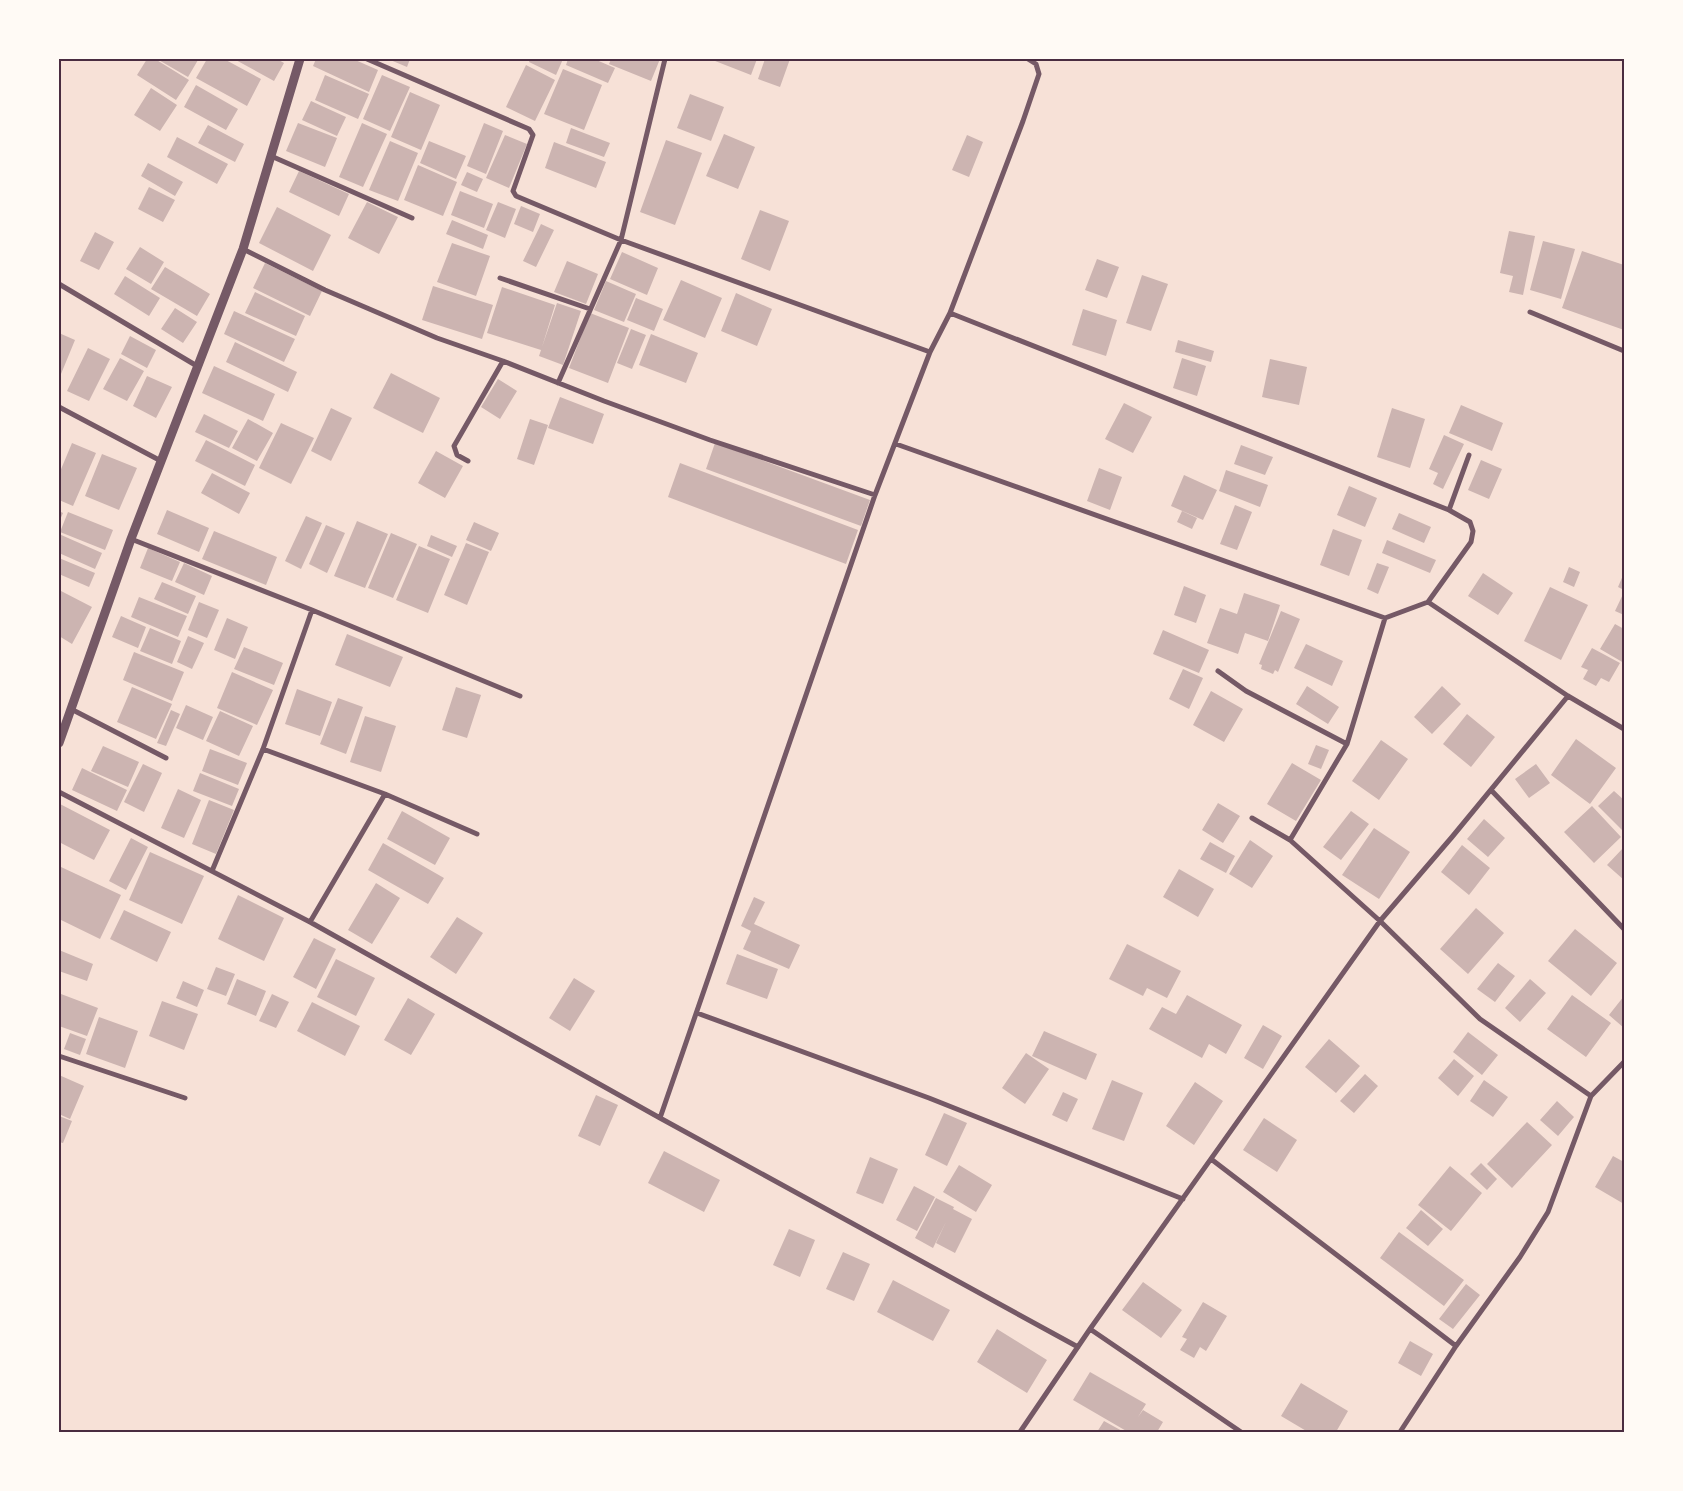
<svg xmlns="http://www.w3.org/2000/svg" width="1683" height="1491" font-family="Commissioner,sans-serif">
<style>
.building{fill:#ccb4b1}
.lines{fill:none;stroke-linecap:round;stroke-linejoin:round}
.minor{stroke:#755966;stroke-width:5}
.tertiary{stroke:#755966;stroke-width:9}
.neatline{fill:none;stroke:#4a2c40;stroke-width:2}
</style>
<rect width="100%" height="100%" fill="#f7e1d7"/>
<path class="building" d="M147,59H155L189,80L176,100L137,75Z
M157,59H195L198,60L188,77Z
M207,59H224L261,79L247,106L196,78Z
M234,59H277L284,63L274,81Z
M316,59H353L378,70L369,92L313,66Z
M388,59H410L407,67Z
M530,59H563L556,75L529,62Z
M568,59H594L615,68L608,83L566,65Z
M611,59H660L651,81L609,64Z
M710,59H757L751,75Z
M765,59H790L780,87L758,79Z
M526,65L555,80L535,121L506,107Z
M563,69L602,85L584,130L544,114Z
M325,75L369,94L358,119L315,100Z
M382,75L410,87L390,131L363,119Z
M196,85L238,109L226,130L184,107Z
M151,88L177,105L160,131L134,115Z
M410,92L440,105L421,150L391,137Z
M690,94L724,107L711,141L677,128Z
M311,101L346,117L337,136L302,120Z
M298,123L337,138L325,167L286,151Z
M362,123L387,134L363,187L339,177Z
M484,123L503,131L486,174L467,166Z
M208,125L244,144L235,162L198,143Z
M571,128L610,143L604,157L566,143Z
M724,134L755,147L738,189L706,176Z
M505,135L527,144L509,188L486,178Z
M967,135L983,142L969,177L952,170Z
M177,137L228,164L217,184L167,157Z
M666,140L702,153L675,225L640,212Z
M390,141L418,153L398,201L369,190Z
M429,141L466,156L456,179L420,163Z
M554,142L606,162L596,188L545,168Z
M148,163L183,182L175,196L141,176Z
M418,165L457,182L443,216L404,200Z
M299,171L349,194L339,216L289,192Z
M467,172L483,179L477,192L461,185Z
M149,187L175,200L163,222L138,209Z
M460,191L493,204L484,228L451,215Z
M367,202L398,217L379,254L348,238Z
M498,202L516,209L505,238L486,230Z
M521,206L540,214L533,232L514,224Z
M277,207L331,235L313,271L259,243Z
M760,210L789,221L770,271L741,259Z
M452,220L488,235L483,249L446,234Z
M541,224L554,230L536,267L523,261Z
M1509,231L1535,236L1523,295L1509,292L1513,276L1500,273Z
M95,232L114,242L99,270L80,261Z
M1543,241L1575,249L1561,299L1530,290Z
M452,243L490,256L476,296L437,282Z
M140,247L164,262L151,284L126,269Z
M1582,251L1624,265V286L1622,293L1624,294V330L1562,308Z
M622,252L658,268L647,295L610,279Z
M1097,259L1119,267L1107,298L1085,290Z
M567,261L598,274L586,304L554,292Z
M265,263L322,291L310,316L253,288Z
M165,267L210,294L197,316L151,289Z
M1142,275L1168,284L1151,331L1126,323Z
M125,276L160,298L149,316L114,294Z
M681,280L722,298L705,338L663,320Z
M606,281L636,294L624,322L594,310Z
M433,286L493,305L482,339L422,320Z
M502,287L555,305L542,347L557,303L581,311L563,365L539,356L541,350L487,333Z
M255,292L305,316L296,336L245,313Z
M736,293L772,309L757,346L721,331Z
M636,298L663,309L654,331L627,320Z
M175,308L197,322L183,343L161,329Z
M1083,309L1117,320L1106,356L1072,345Z
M234,311L295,339L284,362L224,334Z
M590,313L629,328L608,383L569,368Z
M631,329L646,335L632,369L617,363Z
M59,333L75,340L61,374L59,373Z
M651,334L698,353L686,383L639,365Z
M130,336L156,350L147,368L121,354Z
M1178,340L1214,351L1211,362L1175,352Z
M235,342L297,372L288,392L226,362Z
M88,348L110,359L89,401L67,391Z
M120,358L144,371L127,401L103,389Z
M1182,358L1206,366L1197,396L1173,388Z
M1270,359L1307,367L1299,405L1262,397Z
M214,366L275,394L263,421L202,393Z
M391,373L440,398L423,433L373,408Z
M147,376L172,387L156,418L133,406Z
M498,379L517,391L500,419L481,407Z
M560,397L604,414L593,444L548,428Z
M1124,403L1152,417L1133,453L1105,439Z
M1461,405L1503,423L1492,451L1449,433Z
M331,408L352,418L331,461L311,451Z
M1392,408L1425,419L1410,468L1377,457Z
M204,414L238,431L229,448L195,432Z
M248,419L273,433L257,461L232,448Z
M530,419L548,425L534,465L517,459Z
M281,423L314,438L291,484L259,468Z
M1444,435L1464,444L1443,489L1433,484L1438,473L1429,469Z
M206,440L255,465L245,486L195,461Z
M72,443L96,453L73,506L59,500V474Z
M715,443L870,500L861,526L706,469Z
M1241,445L1273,457L1265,475L1234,464Z
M436,451L463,466L445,498L418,483Z
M102,454L137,468L119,510L85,496Z
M1481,460L1502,469L1489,499L1468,490Z
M680,463L858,530L846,564L668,497Z
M1099,468L1122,477L1110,510L1087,501Z
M1226,470L1268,485L1260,507L1219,491Z
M212,473L250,493L239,514L201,493Z
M1184,475L1217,490L1203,520L1171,506Z
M1349,486L1377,498L1365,527L1337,515Z
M1235,505L1252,512L1237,550L1220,544Z
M167,510L209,528L199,552L157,534Z
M59,511L63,513L59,522Z
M1182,511L1197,518L1192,529L1177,522Z
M68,512L113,530L105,550L60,532Z
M1399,513L1431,527L1424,543L1392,529Z
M306,516L322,523L301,569L285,561Z
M357,521L388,534L365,588L334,576Z
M474,522L499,533L491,551L466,540Z
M326,525L345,533L327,573L309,564Z
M1333,529L1362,540L1349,576L1320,565Z
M214,531L277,557L266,585L202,559Z
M391,533L417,544L393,598L368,588Z
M59,534L102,553L95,569L59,553Z
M431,535L457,546L452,557L427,546Z
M1387,540L1436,560L1430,573L1382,553Z
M466,543L489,552L467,605L444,595Z
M419,546L450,559L428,613L396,600Z
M148,548L180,562L172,581L140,568Z
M59,558L95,573L89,587L59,574Z
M184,563L212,576L204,595L175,582Z
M1377,563L1389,567L1378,594L1367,589Z
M1569,567L1580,572L1574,587L1563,582Z
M1483,573L1513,593L1498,615L1468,596Z
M1624,573V590L1618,587Z
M162,582L196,596L188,614L154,599Z
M1184,586L1206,595L1196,623L1174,615Z
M1550,587L1588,605L1561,660L1524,641Z
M61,591L92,607L72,644L59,636V595Z
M1624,592V615L1615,611Z
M1244,593L1280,605L1268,641L1245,633L1238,654L1207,643L1220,608L1237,614Z
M139,597L187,616L178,637L131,617Z
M199,602L219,610L207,638L188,630Z
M1281,611L1300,619L1278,672L1275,670L1273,674L1261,669L1262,665L1259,664Z
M121,616L146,627L138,648L112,637Z
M227,618L248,627L235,659L214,650Z
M1615,624L1624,629V663L1600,649Z
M150,628L181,641L172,664L140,651Z
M1163,630L1209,650L1199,673L1153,654Z
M347,634L403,657L390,687L335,665Z
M188,636L204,643L192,669L177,662Z
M1306,644L1343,661L1332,686L1294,668Z
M244,647L283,663L274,685L234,669Z
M1592,648L1620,663L1609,682L1601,678L1596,686L1583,679L1588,670L1581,667Z
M134,652L184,672L172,701L123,680Z
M1183,669L1203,678L1189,709L1169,699Z
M232,672L273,690L257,725L217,708Z
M1307,686L1339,707L1328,724L1296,704Z
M1442,686L1461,704L1432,734L1414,717Z
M132,687L172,704L156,739L117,722Z
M456,687L481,695L467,738L442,730Z
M297,689L332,702L320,736L285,724Z
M1211,691L1243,709L1224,742L1193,725Z
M338,698L363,707L346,754L320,744Z
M186,705L213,717L203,740L176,728Z
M171,710L180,714L166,746L157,743Z
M220,711L253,726L239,756L206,741Z
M1467,714L1495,737L1471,767L1443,744Z
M365,716L396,726L381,772L350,762Z
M1576,739L1616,768L1590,804L1551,775Z
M1381,740L1408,759L1379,800L1352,781Z
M1316,745L1329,750L1321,769L1308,764Z
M103,746L139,762L128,787L91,771Z
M210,749L247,763L238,785L202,771Z
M1292,763L1321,780L1296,821L1267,804Z
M143,764L162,773L144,812L124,802Z
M1536,764L1550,783L1529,798L1515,779Z
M82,768L127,790L117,811L72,790Z
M200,773L239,789L232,806L193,791Z
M178,789L201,800L184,838L161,828Z
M1614,791L1624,800V832L1598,806Z
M209,800L234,810L216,854L192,844Z
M1218,803L1240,816L1223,843L1202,830Z
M60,804L110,830L94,860L59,842Z
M1592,806L1621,837L1594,863L1564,832Z
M402,811L450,838L435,865L387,839Z
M1351,811L1369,824L1341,860L1323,847Z
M1484,819L1505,838L1488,857L1467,839Z
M1374,828L1410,852L1379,899L1342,875Z
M131,838L148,847L126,890L109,881Z
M1250,840L1273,856L1252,888L1229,874Z
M1210,842L1235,856L1226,873L1200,859Z
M383,843L444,878L428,904L368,870Z
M1462,845L1490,868L1469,895L1441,872Z
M1624,847V880L1607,865Z
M150,852L204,876L182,924L129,900Z
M61,867L121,895L100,939L59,919V871Z
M1179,869L1214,889L1198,917L1163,897Z
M376,883L400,898L372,944L348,930Z
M238,895L284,918L264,961L218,939Z
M754,897L765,902L754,924L800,945L789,969L743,949L751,931L741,926Z
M1476,908L1504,933L1468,974L1440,949Z
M124,910L171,932L157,962L110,939Z
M457,917L483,933L456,974L430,957Z
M1575,929L1617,963L1591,996L1548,961Z
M314,938L336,949L316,989L293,977Z
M1127,944L1181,971L1167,998L1147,988L1143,996L1109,979Z
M59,950L93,964L87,981L59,971Z
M737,954L778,969L767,999L726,984Z
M336,959L375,978L356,1016L317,997Z
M1498,963L1515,976L1495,1002L1477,989Z
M216,967L235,974L226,996L207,989Z
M574,978L595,991L570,1031L549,1018Z
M237,979L266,991L256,1016L227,1004Z
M1530,979L1546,993L1520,1022L1505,1008Z
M183,981L204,990L197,1007L176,998Z
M61,994L98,1008L87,1036L59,1026V1000Z
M272,994L289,1002L276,1028L259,1021Z
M1187,995L1242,1025L1226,1054L1209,1044L1202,1058L1149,1029L1162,1007L1176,1014Z
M1572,995L1611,1023L1586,1057L1547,1029Z
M1624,996V1028L1609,1015Z
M408,998L435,1014L411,1055L384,1040Z
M162,1001L198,1014L184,1050L149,1036Z
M312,1002L360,1026L345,1056L297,1031Z
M99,1017L138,1031L125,1068L86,1054Z
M1263,1025L1282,1036L1263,1069L1244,1058Z
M1044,1031L1097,1054L1086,1080L1032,1056Z
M1468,1032L1498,1055L1482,1075L1453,1052Z
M70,1033L86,1039L80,1055L64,1049Z
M1329,1039L1360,1066L1336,1093L1305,1067Z
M1026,1053L1049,1069L1025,1104L1002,1088Z
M1454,1059L1474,1076L1458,1096L1438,1078Z
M1365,1074L1378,1086L1354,1113L1340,1101Z
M59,1075L84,1086L70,1119L59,1114Z
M1112,1080L1143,1093L1124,1141L1092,1129Z
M1484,1080L1508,1097L1493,1117L1470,1101Z
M1195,1082L1223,1101L1194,1145L1166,1126Z
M1063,1092L1078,1099L1067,1122L1052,1115Z
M596,1095L618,1105L600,1146L578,1136Z
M1557,1101L1574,1117L1558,1136L1540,1120Z
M944,1113L967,1123L947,1166L925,1155Z
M59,1116L72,1121L63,1143L59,1142Z
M1264,1118L1297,1140L1277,1172L1243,1150Z
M1527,1122L1552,1145L1512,1188L1487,1164Z
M664,1151L720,1180L704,1212L648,1183Z
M1613,1156L1624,1162V1204L1595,1187Z
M870,1157L898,1169L883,1204L856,1193Z
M1481,1163L1497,1179L1487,1190L1470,1174Z
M959,1165L992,1185L976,1212L943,1192Z
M1450,1166L1482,1193L1451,1231L1418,1205Z
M914,1186L935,1197L917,1231L896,1220Z
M936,1198L954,1207L953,1209L972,1219L955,1253L936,1243L946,1222L933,1248L915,1238Z
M1421,1210L1443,1229L1428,1246L1406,1228Z
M789,1229L815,1240L800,1277L773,1265Z
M1399,1232L1464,1280L1444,1306L1380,1258Z
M843,1252L870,1264L854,1301L826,1289Z
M893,1280L950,1310L933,1341L877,1312Z
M1143,1282L1182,1310L1161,1338L1122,1310Z
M1466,1284L1480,1295L1453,1329L1439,1319Z
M1203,1302L1227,1316L1206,1351L1200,1347L1194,1358L1180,1350L1187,1339L1182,1337Z
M997,1329L1047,1360L1027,1393L977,1362Z
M1410,1341L1433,1354L1421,1376L1398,1363Z
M1090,1372L1146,1404L1138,1417L1143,1410L1163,1422L1157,1432H1128L1073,1400Z
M1301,1383L1348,1411L1336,1432H1308L1281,1416Z
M1104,1421L1124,1432H1097Z"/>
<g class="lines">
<path class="minor" d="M367,59L529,129L533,135L513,191L516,196L621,240L930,352L950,313L1023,121L1039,74L1036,64L1028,59
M271,156L412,218
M243,249L325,290L437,338L503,361L604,401L710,440L875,495
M500,278L590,309
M59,284L197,366
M1530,312L1624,351
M558,383L621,240L665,59
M59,407L161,461
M896,444L1385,618L1428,602L1471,542L1473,531L1470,522L1449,510L950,313
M468,461L457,455L454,446L503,361
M1449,510L1469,455
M131,539L312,610L520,696
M1428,602L1568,696L1624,729
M1385,618L1347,744L1290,840L1380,921L1480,1019L1591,1096
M1218,671L1246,691L1347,744
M71,709L166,758
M263,749L385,794L310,922
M1491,790L1624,929
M59,792L310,922L660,1118L1078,1347
M385,794L477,834
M1252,818L1290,840
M212,871L263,749L312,610
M697,1013L929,1098L1183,1199
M59,1056L185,1098
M660,1118L875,495L930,352
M1211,1159L1456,1346
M1090,1329L1241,1432
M1020,1432L1090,1329L1380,921L1452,837L1568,696
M1400,1432L1456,1346L1520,1257L1548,1212L1591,1096L1624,1062"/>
<path class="tertiary" d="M59,743L131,539L243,249L300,59"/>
</g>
<rect width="1683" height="1491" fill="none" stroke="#fffaf5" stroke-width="120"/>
<rect x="60" y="60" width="1563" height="1371" class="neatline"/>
</svg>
